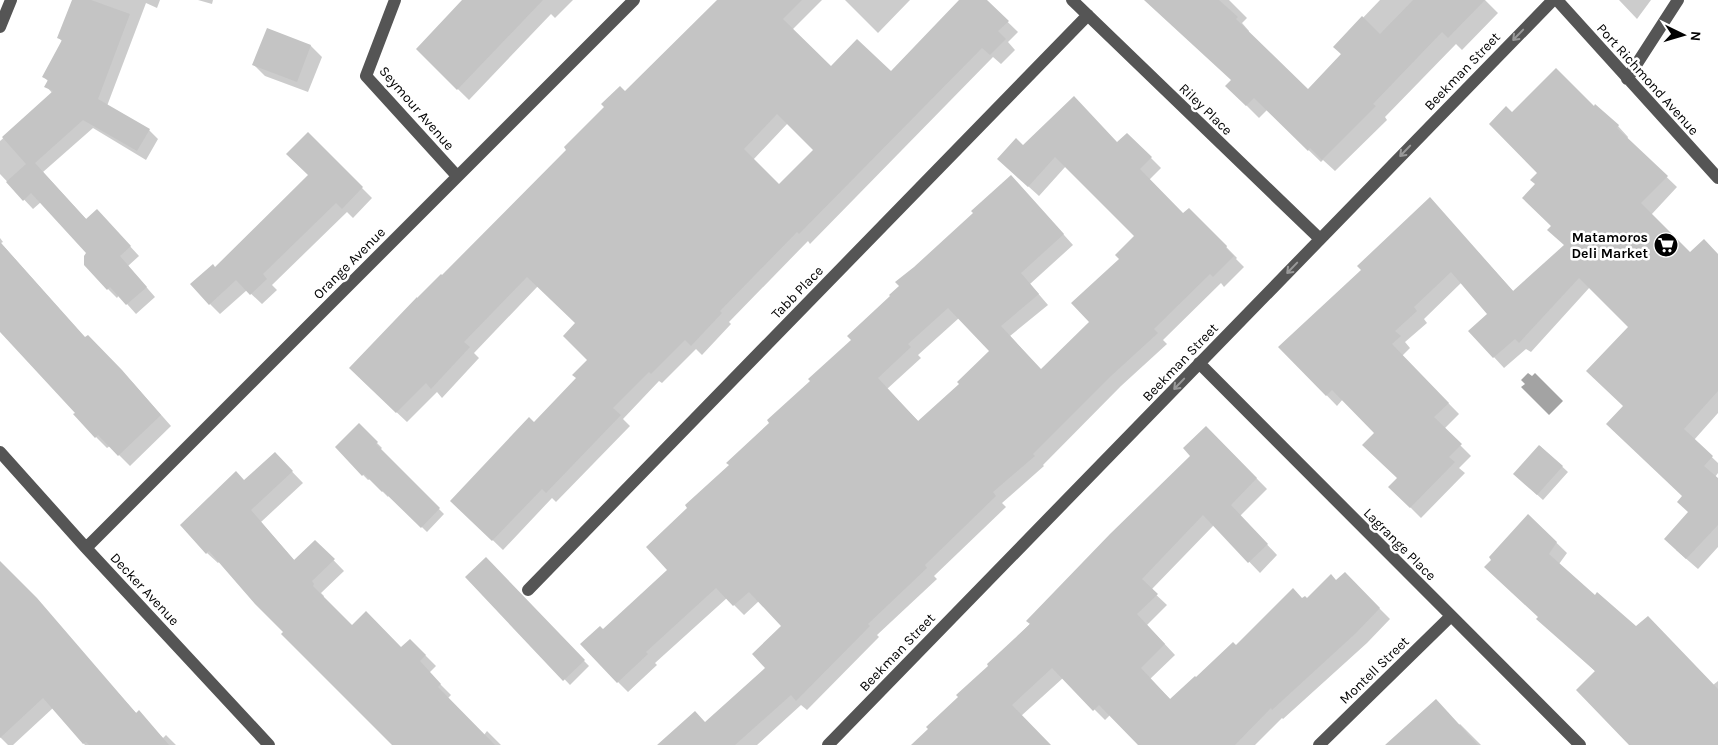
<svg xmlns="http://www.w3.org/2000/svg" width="1718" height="745" font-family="Karla,sans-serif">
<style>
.water{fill:#a3a3a3}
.shadow{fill:#0003;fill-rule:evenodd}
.building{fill:#c4c4c4;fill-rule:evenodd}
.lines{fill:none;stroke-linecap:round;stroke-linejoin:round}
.minor{stroke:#555;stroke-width:12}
.oneway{stroke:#999}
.labels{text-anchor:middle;stroke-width:5;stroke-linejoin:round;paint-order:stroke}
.street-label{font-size:14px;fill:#000;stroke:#fff}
.poi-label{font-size:14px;font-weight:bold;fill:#000;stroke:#fff;text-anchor:end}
</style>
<rect width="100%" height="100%" fill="#fff"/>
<path class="water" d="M1528,373L1532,376L1535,373L1563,401L1549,415L1521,387L1525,384L1521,380Z"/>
<path class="shadow" d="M73,0H160L157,8L146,3L107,106L149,130L158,139L146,160L93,128L43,172L87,220H106L139,256L128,266L155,297L136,314L119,295L117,298L108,289L88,253L41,202L33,209L0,174V141L53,94L46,86L48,81L44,77L62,41L59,38Z
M198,0H213L212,4Z
M464,0H573L555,18L551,14L469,100L417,49Z
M718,0H822L792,30L831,68L891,73L962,0H985L1018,32L1008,42L1015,50L1001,64L993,57L810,244L808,241L729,322L731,324L702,355L696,349L662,383L659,381L623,419L630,426L556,502L552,498L503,550L452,501L534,423L577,378L589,360L577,323L538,286L474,353L479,358L442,398L437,392L407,422L360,378L442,277ZM788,123L815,150L779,186L753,160Z
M845,0H910L878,33Z
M1162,0H1229L1247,18L1242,23L1249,31L1248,33L1308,91L1342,55L1335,47L1380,0H1485L1498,13L1462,50L1456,44L1385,117L1387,120L1335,171L1323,160L1321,162L1267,110L1259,118L1227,86L1232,80Z
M1619,0H1651L1637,19Z
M267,30L311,46L322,57L308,92L265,76L254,65Z
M1594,107L1618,126L1628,137L1627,139L1677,187L1651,215L1690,254H1718V413L1694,440L1718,463V473L1715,477L1718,480V547L1698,569L1676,550L1690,513L1683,496L1625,406L1629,327L1590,287L1531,352L1526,349L1504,368L1470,331L1489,314L1461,283L1424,319L1427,323L1405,342L1410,348L1402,356L1459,414L1444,429L1471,456L1459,468L1465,473L1421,518L1390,487L1398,478L1376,433L1343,399L1337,406L1280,347L1362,270L1430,199L1514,292L1565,246L1552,226L1536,184L1538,173L1512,113Z
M308,134L372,198L353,218L347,212L272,285L277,290L262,304L247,290L220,314L210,304L215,268L309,175Z
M1127,134L1161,168L1149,180L1183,215L1189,209L1237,258L1236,259L1244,267L1224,287L1221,283L1163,340L1167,344L1121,386L1043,465L1044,466L1002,503L1006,507L934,576L937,579L877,635L879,637L807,710L801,705L757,745H659L706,723L767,668L783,626L759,601L744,615L727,598L655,663L657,665L628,692L618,682L603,630L669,570L1021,187L1073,245L1030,284L1048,305L1010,336L1041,370L1091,322L1121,259L1136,236L1066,166L1039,196L1009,169L1023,146L1117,144ZM959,318L991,352L960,384L919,422L887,389L921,358L918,355Z
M0,238L3,242L1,243L86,339L133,383L171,426L130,466L110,446L107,448L96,437L75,414L76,413L0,330Z
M359,425L382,448L380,450L444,514L427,532L389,495L388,497L370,479L368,480L336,447Z
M1206,427L1267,489L1240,516L1277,555L1260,573L1214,525L1151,590L1167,605L1147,625L1175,655L1150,679L1171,700L1236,646L1303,600H1307L1336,582L1345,574L1390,619L1367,643L1283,719L1282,718L1255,745H1140L1110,715L1105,720L1063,678L1021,716L1049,745H913L1192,456Z
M1540,446L1568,472L1543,500L1520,479Z
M275,454L303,483L261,522L295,561L315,541L344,571L321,593L324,596L323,598L352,626L401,649L410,640L436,666L429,673L451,695L448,698L484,735L487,731L501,745H394L285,632L220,561L218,563L207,553L245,482Z
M1529,516L1567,553L1559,564L1595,597L1713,685L1718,681V745H1630L1596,672L1539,618Z
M0,562L137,714L163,738L166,735L176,745H85L53,708L13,745H8L0,737Z
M467,577L532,608L589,666L570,685Z
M1460,724L1481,745H1387L1459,725Z"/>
<path class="building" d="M72,0H91L130,14L98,99L150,129L137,151L83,120L35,163L86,219L97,209L131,246L120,256L147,287L126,305L110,287L107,290L84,265V256L86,253L31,193L23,201L6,182L26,164L2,137L53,91L44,87L48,80L42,77L62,40L57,38Z
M462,0H543L457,90L416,49Z
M717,0H802L783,19L831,66L857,39L891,71L959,0H987L1009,21L998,31L1006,39L990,55L982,48L799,234L797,232L720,311L722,313L691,346L685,340L651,374L649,372L613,408L621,415L546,493L542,489L492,541L450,501L529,417L534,422L576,378L572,375L587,360L563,336L575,323L527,277L464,342L470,347L431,389L426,383L396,413L349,368L417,297V298L441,274L442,275L566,150L564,147L604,107L601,104L620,86L625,91ZM777,114L813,150L779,184L744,149Z
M1144,0H1219L1238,17L1236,19L1308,89L1341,54L1333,47L1362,16L1380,34L1413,0H1485L1448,38L1442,32L1373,104L1376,106L1322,160L1310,148L1308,151L1254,98L1246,106L1225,86L1231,80Z
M267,28L311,45L297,82L252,65Z
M1556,68L1594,106L1595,104L1619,125L1617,128L1668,176L1641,203L1690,252L1704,239L1718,254V391L1684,429L1713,456L1704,466L1718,478V525L1686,559L1664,539L1688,512L1677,502L1682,496L1606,424L1623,406L1586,371L1628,327L1579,278L1519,343L1515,339L1493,358L1468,331L1487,314L1451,272L1414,307L1417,311L1395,331L1401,336L1392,344L1449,403L1434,417L1462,444L1449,457L1455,462L1410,508L1388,487L1397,478L1362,445L1374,433L1332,390L1326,396L1278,347L1361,270L1357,266L1430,197L1513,291L1564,245L1547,230L1551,226L1522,198L1535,184L1530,180L1537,173L1489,124L1506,106L1512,112Z
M1074,96L1117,142L1127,133L1152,157L1140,169L1183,213L1189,208L1227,246L1226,248L1234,256L1213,277L1210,274L1154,329L1158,333L1111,376L1033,454L1035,456L993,492L996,496L925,565L927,568L868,624L870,626L796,701L791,695L735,745H657L695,711L705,722L765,668L752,654L781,626L749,592L733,606L716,588L646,652L648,654L617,683L580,644L600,626L603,629L667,570L646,547L687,508L685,505L729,465L726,463L769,423L767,420L810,381L808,379L851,340L847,336L890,296L889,295L899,286L895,282L914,267L973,213L971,211L1011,175L1064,234L1021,273L1039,294L1001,326L1041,369L1089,322L1071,303L1119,259L1115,255L1134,236L1055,157L1028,187L997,159L1016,138L1023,145ZM948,308L989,351L957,382L959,384L918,421L878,378L911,347L908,344Z
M308,132L363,187L342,209L336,203L263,274L267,279L250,295L236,280L209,305L190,284L213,264L215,267L308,175L286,154Z
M0,242L85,337L88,335L122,370L161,415L118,456L98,435L95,438L73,414L75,413L0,332Z
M359,423L378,442L376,444L440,508L421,528L383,491L382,492L364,474L362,476L335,447Z
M1206,426L1257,478L1231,505L1268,544L1248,563L1203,515L1142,579L1158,594L1137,614L1165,644L1141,668L1170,699L1195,676L1196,677L1233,642L1236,645L1293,588L1302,598L1305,596L1307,598L1331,574L1336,580L1345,572L1380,608L1356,633L1272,710L1271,708L1235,745H1138L1099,705L1093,711L1052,668L1012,705L1051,745H911L928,729L926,727L958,697L956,695L988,666L987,664L1030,624L1026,621L1110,534L1190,456L1183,448Z
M1539,445L1563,466L1537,495L1513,474Z
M275,452L293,471L251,510L294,560L315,540L335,559L312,581L314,584L313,586L352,625L366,611L401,647L410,639L426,655L420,661L441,684L438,687L495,745H392L281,634L283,632L255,604L209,551L206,554L180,525L236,471L244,480Z
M1528,514L1557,542L1549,554L1595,595L1597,592L1636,626L1648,616L1718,689V745H1629L1576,690L1595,671L1536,619L1538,617L1484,567L1491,560L1489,557Z
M486,557L585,660L563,681L465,577Z
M0,561L37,598L136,713L139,710L169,745H89L86,742L83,744L43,698L0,738Z
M1436,699L1478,745H1385Z"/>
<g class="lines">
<path class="minor" d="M395,0L366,76L457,176
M1072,0L1320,239
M1557,0L1718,178
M0,27L11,0
M1627,79L1678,0
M1199,363L1580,745
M0,452L86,548L269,745
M86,548L634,0
M528,590L1088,15
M828,745L1553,0
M1319,745L1451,616"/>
</g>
<defs><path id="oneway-shaft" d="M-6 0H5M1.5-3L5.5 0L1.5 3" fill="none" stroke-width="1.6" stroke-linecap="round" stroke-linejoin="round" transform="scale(1.25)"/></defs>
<g class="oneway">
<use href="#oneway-shaft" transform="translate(1518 35) rotate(134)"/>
<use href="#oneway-shaft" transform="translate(1405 151) rotate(134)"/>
<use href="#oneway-shaft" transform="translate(1292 268) rotate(134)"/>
<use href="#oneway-shaft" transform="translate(1179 384) rotate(134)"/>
</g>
<defs>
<symbol id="supermarket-disc" viewBox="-11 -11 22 22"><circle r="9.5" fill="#000" stroke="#fff"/><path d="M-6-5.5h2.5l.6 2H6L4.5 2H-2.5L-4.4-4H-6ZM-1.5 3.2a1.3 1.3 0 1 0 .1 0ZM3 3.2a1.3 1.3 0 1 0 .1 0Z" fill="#fff"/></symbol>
</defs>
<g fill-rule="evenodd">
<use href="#supermarket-disc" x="1652" y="231" width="28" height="28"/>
</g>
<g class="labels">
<g class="street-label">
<text transform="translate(1462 71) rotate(-46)" y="5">Beekman Street</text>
<text transform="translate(1648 79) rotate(48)" y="5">Port Richmond Avenue</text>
<text transform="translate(417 108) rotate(49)" y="5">Seymour Avenue</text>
<text transform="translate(1206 109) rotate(44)" y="5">Riley Place</text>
<text transform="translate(349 263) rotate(-45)" y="5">Orange Avenue</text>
<text transform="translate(797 292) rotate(-46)" y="5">Tabb Place</text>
<text transform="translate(1180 362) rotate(-46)" y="5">Beekman Street</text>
<text transform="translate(1400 544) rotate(45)" y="5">Lagrange Place</text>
<text transform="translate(145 589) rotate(47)" y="5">Decker Avenue</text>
<text transform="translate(897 652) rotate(-46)" y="5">Beekman Street</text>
<text transform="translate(1374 670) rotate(-44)" y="5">Montell Street</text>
</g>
<g class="poi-label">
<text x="1648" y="242">Matamoros<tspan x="1648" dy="16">Deli Market</tspan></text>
</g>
</g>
<g transform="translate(1683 35) rotate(95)" stroke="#ffffff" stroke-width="4" paint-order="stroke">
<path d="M0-4L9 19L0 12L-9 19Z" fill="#000000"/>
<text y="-8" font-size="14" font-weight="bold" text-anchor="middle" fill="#000000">N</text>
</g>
</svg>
